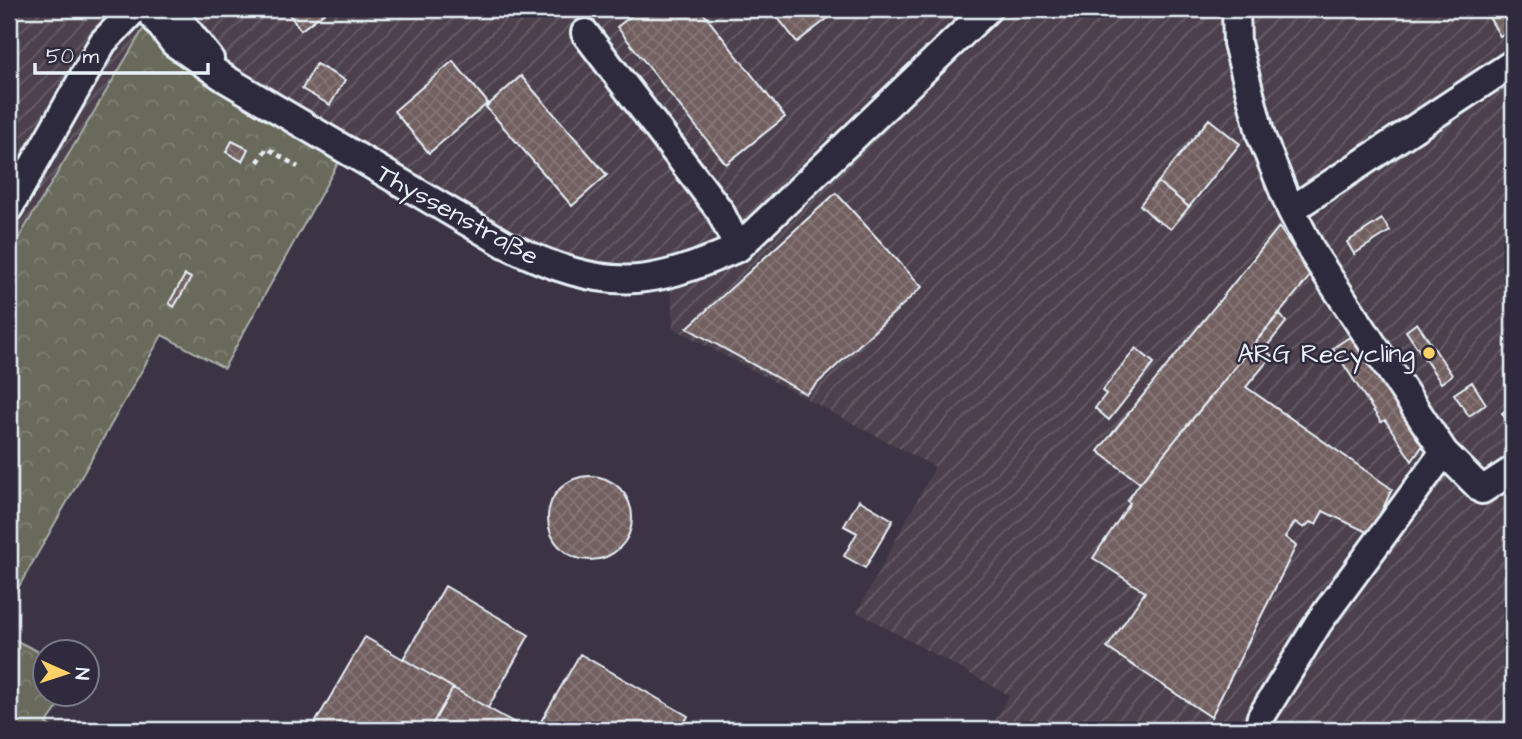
<svg xmlns="http://www.w3.org/2000/svg" width="1522" height="739" font-family="'Architects Daughter',sans-serif">
<style>
.industrial{fill:url(#industrial-furrows)}
.forest{fill:url(#forest-crowns);stroke:#a8aeaa;stroke-width:2}
.lines{fill:none;stroke-linecap:round;stroke-linejoin:round}
.stream{stroke:#899ba8;stroke-width:7}
.building{fill:url(#building-cross-hatch);stroke:#e8f1f8;stroke-width:2}
.minor-casing{stroke:#e8f1f8;stroke-width:32}
.path{stroke:#e8f1f8;stroke-width:4.5;stroke-dasharray:5 5;stroke-linecap:butt}
.minor{stroke:#2f2a3d;stroke-width:26}
.poi-dot{fill:#ffd166;stroke:#2f2a3d;stroke-width:2.5}
.labels{text-anchor:middle;stroke-width:5;stroke-linejoin:round;paint-order:stroke}
.street-label{font-size:26px;fill:#e8f1f8;stroke:#2f2a3d}
.poi-label{font-size:26px;fill:#e8f1f8;stroke:#2f2a3d;text-anchor:end}
</style>
<defs>
<pattern id="industrial-furrows" width="10" height="10" patternUnits="userSpaceOnUse" patternTransform="scale(1.75)"><rect width="10" height="10" fill="#4c414c"/><path d="M-1 1l2-2M0 10L10 0M9 11l2-2" fill="none" stroke="#665d67"/></pattern>
<pattern id="forest-crowns" width="20" height="18" patternUnits="userSpaceOnUse" patternTransform="scale(1.75)"><rect width="20" height="18" fill="#696a5b"/><path d="M2 6a3 3 0 1 1 6 0M12 15a3 3 0 1 1 6 0" fill="none" stroke="#7e8073"/></pattern>
<pattern id="building-cross-hatch" width="8" height="8" patternUnits="userSpaceOnUse" patternTransform="scale(1.75)"><rect width="8" height="8" fill="#725e5f"/><path d="M0 0l8 8M0 8l8-8" fill="none" stroke="#867677"/></pattern>
</defs>
<rect width="100%" height="100%" fill="#3c3444"/>
<filter id="ink" filterUnits="userSpaceOnUse"><feTurbulence type="fractalNoise" baseFrequency=".0143" numOctaves="2"/><feDisplacementMap in="SourceGraphic" scale="14" xChannelSelector="R" yChannelSelector="G"/><feConvolveMatrix kernelMatrix="1 2 1 2 8 2 1 2 1" color-interpolation-filters="sRGB"/></filter>
<g filter="url(#ink)">
<path class="industrial" d="M9,9H1513V730H990L1009,695L857,612L935,467L673,328L670,269L648,272L545,259L147,23L9,254Z"/>
<path class="forest" d="M147,23L342,156L224,368L162,335L9,604V254Z
M9,637L45,655L46,694H67L46,724L57,730H9Z"/>
<g class="lines">
<path class="stream" d="M9,729L11,730"/>
</g>
<path class="building" d="M285,9H329L301,30Z
M640,9H700L785,117L726,164L617,27Z
M771,9H840L797,42Z
M1484,9H1513V28L1500,36Z
M453,61L488,103L429,153L394,111Z
M316,64L345,80L330,105L302,89Z
M521,76L607,175L572,206L486,107Z
M1209,119L1240,144L1189,207L1158,182Z
M232,141L248,149L242,161L226,152Z
M1158,182L1189,207L1171,229L1155,219L1140,205Z
M836,193L922,287L806,394L687,328Z
M1382,219L1390,231L1354,254L1347,242Z
M1279,227L1311,275L1140,483L1098,451Z
M185,275L191,278L174,307L169,303Z
M1279,313L1286,322L1265,349L1272,356L1246,387L1392,489L1371,534L1323,511L1316,524L1310,522L1304,528L1295,522L1285,537L1296,546L1211,717L1107,648L1145,592L1093,558L1130,503L1127,501L1140,483Z
M1417,323L1452,375L1441,383L1406,331Z
M1351,336L1423,445L1412,461L1385,420L1381,422L1333,348Z
M1136,348L1154,363L1109,420L1095,408L1106,394L1102,391Z
M1472,382L1486,404L1469,416L1454,394Z
M1509,408L1513,414V430L1502,413Z
M548 518a42 42 0 1 1 84 0a42 42 0 1 1-84 0Z
M859,500L893,520L865,568L844,556L857,533L844,526Z
M445,586L529,635L488,708L403,659Z
M365,637L453,688L429,730H311Z
M580,654L688,716L680,730H536Z
M453,688L488,708L527,730H429Z"/>
<g class="lines">
<defs>
<path id="minor" d="M148,9L174,43L226,79L505,244C547,265 597,285 646,278C678,274 709,260 738,248L988,9
M171,9L210,59
M1236,9L1237,43L1261,136L1291,210L1314,255L1444,452L1482,490L1513,470
M585,33L720,211L738,248
M9,208L103,42L135,9
M1291,210L1513,63
M1258,730L1261,717L1319,622L1444,452"/>
</defs>
<use href="#minor" class="minor-casing"/>
<path class="path" d="M258,162L267,148L298,167"/>
<use href="#minor" class="minor"/>
</g>
</g>
<circle class="poi-dot" cx="1429" cy="353" r="7"/>
<g class="labels">
<g class="street-label">
<text transform="translate(458 214) rotate(29)" y="9">Thyssenstraße</text>
</g>
<g class="poi-label">
<text x="1415" y="362">ARG Recycling</text>
</g>
</g>
<rect width="1522" height="739" fill="none" stroke="#2f2a3d" stroke-width="35"/>
<rect x="18" y="18" width="1487" height="704" fill="none" stroke="#e8f1f8" stroke-width="2.5" filter="url(#ink)"/>
<g transform="translate(66 673) rotate(93)"><circle r="33" fill="#2f2a3d" stroke="#797a88" stroke-width="2"/>
<path d="M0-5L12 26L0 18L-12 26Z" fill="#ffd166"/>
<text y="-10" font-size="19" font-weight="bold" text-anchor="middle" fill="#e8f1f8">N</text>
</g>
<path d="M35 63v10h173v-10" fill="none" stroke="#e8f1f8" stroke-width="3.5"/>
<text x="46" y="63" font-size="21" fill="#e8f1f8" stroke="#2f2a3d" stroke-width="5" paint-order="stroke">50 m</text>
</svg>
